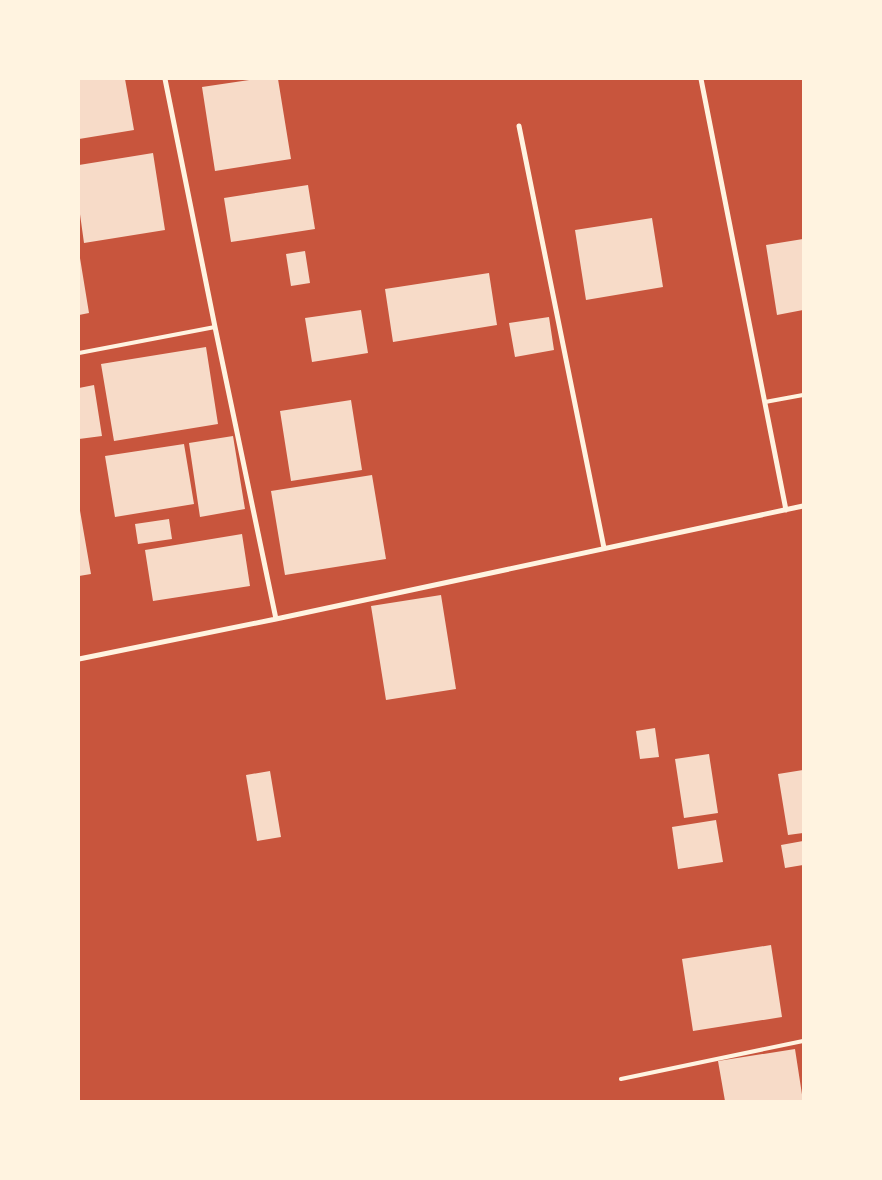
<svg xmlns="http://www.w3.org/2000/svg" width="882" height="1180" font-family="'Noto Sans',sans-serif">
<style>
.building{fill:#f7dbc8}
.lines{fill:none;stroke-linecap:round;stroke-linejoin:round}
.service{stroke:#fff3e0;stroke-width:4}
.minor{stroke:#fff3e0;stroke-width:5}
</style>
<rect width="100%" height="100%" fill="#c8553d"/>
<path class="building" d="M79,79H125L134,130L79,139Z
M256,79H278L291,159L215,171L202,87Z
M153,153L165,230L84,243L79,207V165Z
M308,185L315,229L231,242L224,198Z
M652,218L663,287L586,300L575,230Z
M803,239V310L777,315L766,245Z
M305,251L310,283L291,286L286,254Z
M79,252L89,313L79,315Z
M489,273L497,325L393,342L385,289Z
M361,310L368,353L312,362L305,318Z
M549,317L554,350L515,357L509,323Z
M206,347L218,424L114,441L101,364Z
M94,385L102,436L79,439V388Z
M351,400L362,470L291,481L280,411Z
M233,436L245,509L200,517L189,443Z
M184,444L194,504L115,517L105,456Z
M372,475L386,559L285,575L271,491Z
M79,505L91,574L79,576Z
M169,519L172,539L138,544L135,524Z
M242,534L250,586L153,601L145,550Z
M441,595L456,689L386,700L371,606Z
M655,728L659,757L640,759L636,731Z
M709,754L718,813L684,818L675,759Z
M803,770V833L788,835L778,774Z
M270,771L281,837L257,841L246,775Z
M716,820L723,862L678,869L672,827Z
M803,841V865L785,868L781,845Z
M771,945L782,1017L693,1031L682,959Z
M795,1049L803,1101H725L718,1061Z"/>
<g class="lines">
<path class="service" d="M79,353L215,327
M765,402L803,395
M621,1079L803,1041"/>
<path class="minor" d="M165,79L215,327L276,619
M701,79L786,510
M519,126L604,548
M79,659L276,619L803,506"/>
</g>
<rect width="882" height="1180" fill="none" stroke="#fff3e0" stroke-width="160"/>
</svg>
